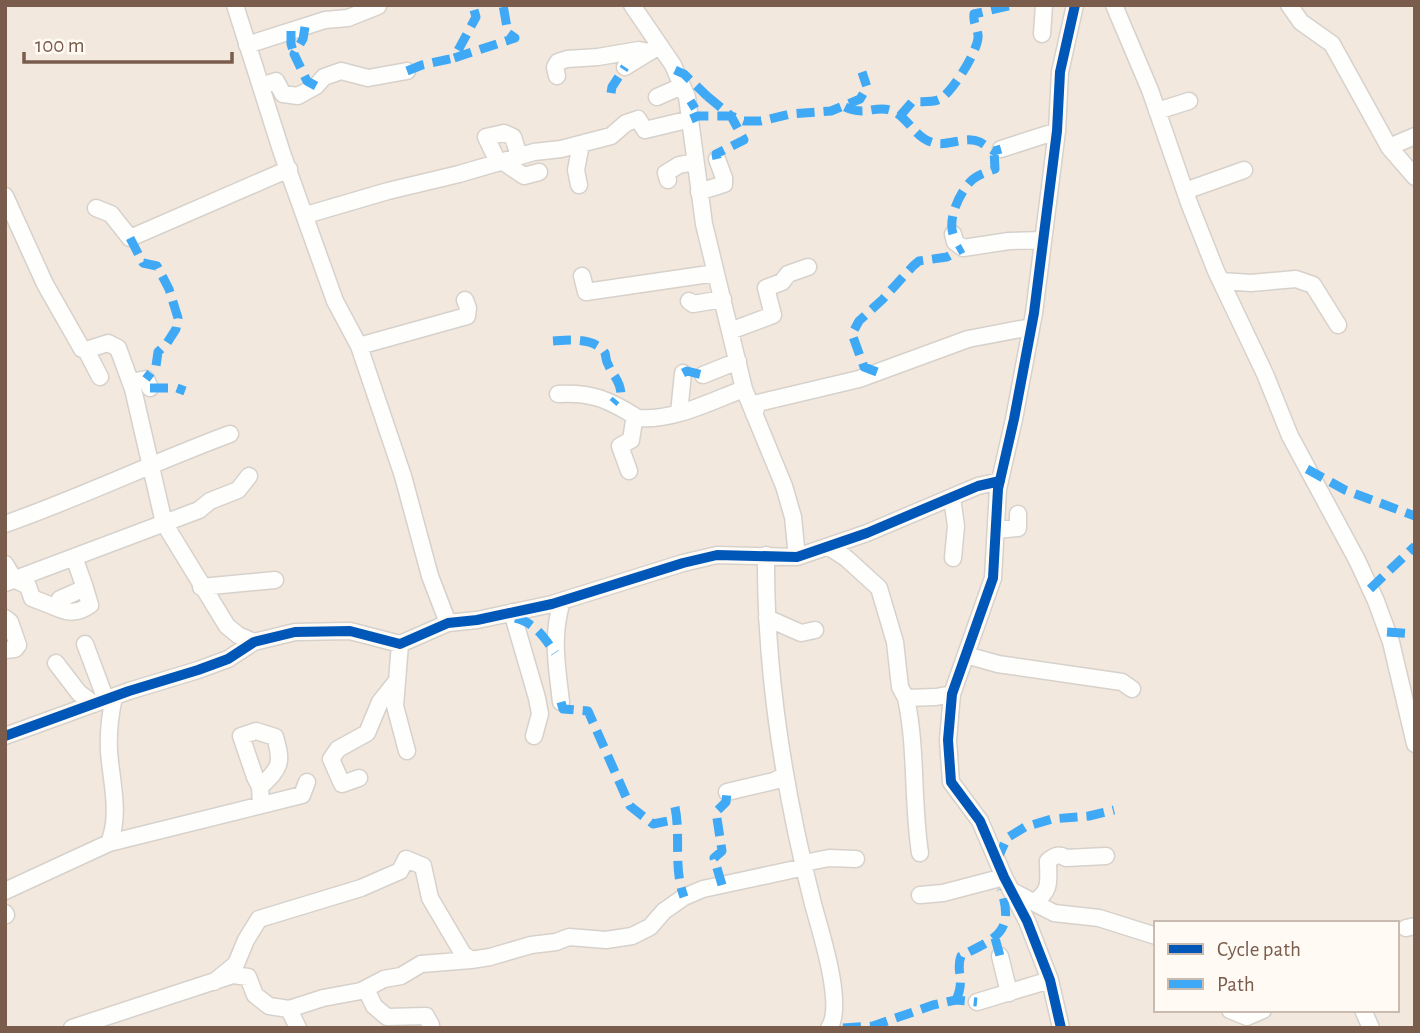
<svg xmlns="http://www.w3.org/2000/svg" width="1420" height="1033" font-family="'Alegreya Sans',sans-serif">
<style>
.residential{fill:#f2e8de;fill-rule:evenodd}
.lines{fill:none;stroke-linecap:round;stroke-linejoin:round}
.street-casing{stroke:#d7d1cb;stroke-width:19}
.street{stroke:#fefefd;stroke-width:16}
.quiet{stroke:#3fa9f5;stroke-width:9;stroke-dasharray:18 9;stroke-linecap:butt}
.cycleway-casing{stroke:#fffaf3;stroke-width:15}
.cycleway{stroke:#0057b8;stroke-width:10}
</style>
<rect width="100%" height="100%" fill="#f9f5f0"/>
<path class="residential" d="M5,5H1415V1028H5ZM1156,923H1397V1010H1156Z"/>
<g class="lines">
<defs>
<path id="street" d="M235,5L282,153L335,301L359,346L403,476L430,576L448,623
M632,5L673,65L687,97L704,224L744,389L784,486L793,517L797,557
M1114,5L1150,90L1189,203L1216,271L1265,374L1290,436L1357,560L1376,601L1391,642L1415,744
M1289,5L1301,22L1332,44L1389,147L1415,177
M1042,34L1044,5
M247,45L325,20L348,18L378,6
M625,67L651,51
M557,76L555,67L558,62L567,59L598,57L639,50L650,52
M261,86L276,81L283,94L298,96L316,86L324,77L341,71L368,78L407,71
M657,97L682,86
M1157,111L1189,101
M1389,147L1415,136
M1001,149L1057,131
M502,161L524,176L539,172
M498,162L486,137L504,133L513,137L519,156
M668,180L666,173L679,165L695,162
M579,185L576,170L581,144
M1185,191L1244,170
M699,192L724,184V178L717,159
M5,196L45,284L82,349L86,350L108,343L118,348L133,389L164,523L227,626L238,635L254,642
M96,208L111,214L130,238L289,169
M306,215L388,191L459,174L534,152L561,149L611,136L626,123L638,119L645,130L691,119
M953,234L955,242L963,248L1009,241L1043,240
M582,276L586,292L716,273
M1221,281L1251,283L1296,279L1313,285L1338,325
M689,301L693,304L723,299
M730,331L773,315L766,288L782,282L788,274L808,267
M359,346L467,316L468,308L465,300
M86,350L100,377
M703,375L738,361
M131,382L146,379L150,388
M558,394C593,392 609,400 638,418
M679,413L683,373
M754,414L758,403L859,379L968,339L1031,327
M629,471L620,446L631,440L634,421L638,418C674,421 711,401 744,389
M952,498L956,526L953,558
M5,524C82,497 154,462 230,434
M996,530L1018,528V514
M829,547L846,558L879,588L895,642L900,687L906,698L936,697L952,694
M766,555C765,673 784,790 813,904C820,930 845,1006 829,1028
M5,564L14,579L28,586L32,598L60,609V599L85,588L74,557
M5,583L199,510L210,501L238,490L249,476
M201,587L275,580
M60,609C71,614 80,612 90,605L85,588
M512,612L537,698L540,714L534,736
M5,618L10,622L18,645L15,649L5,650
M767,618L801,633L815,630
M85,644L106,700
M400,644L395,706L407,751
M966,655L998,664L1122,682L1132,689
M56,663L79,693L94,704
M906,698C917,749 912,801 920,853
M561,702C557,666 551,637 562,601
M5,736L129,691L198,670L228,659L254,642L295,632L350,631L400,644L448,623L477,620L552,604L683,563L717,555L797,557L867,533L978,486L1000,481
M359,778L342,784L331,759L338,749L367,733L380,702L396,682
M260,787C280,768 283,764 275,737L256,731L241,736L255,777L260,787L261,805
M727,792L774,781L784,776
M109,843C121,814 111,781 109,751C108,732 110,715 114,697
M804,863L829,858L856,859
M5,891L109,843L302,795L307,782
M1012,891L1054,913L1099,918L1156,936
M920,895L943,893L1004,877
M1034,902C1052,890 1048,881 1048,861C1055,855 1059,854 1066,858L1106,856
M5,913L6,915
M1406,928L1415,926
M1000,956L1009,993
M214,982L236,964L246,940L259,919L361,888L400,871L406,859L423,866L430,898L463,954L471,960L490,957L531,945L556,942L569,937L606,940L632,936L650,927L664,911L684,897L703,889L805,867
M366,989L374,1006L387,1017L426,1016L431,1025
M977,1002L1050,980
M289,1009L298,1028
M1230,1010L1247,1017L1263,1010
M1363,1010L1371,1028
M72,1028L233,975L248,977L255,995L269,1006L289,1009L323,998L361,991L384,979L401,976L421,964L471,960
M1061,1028L1050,980L1027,921L1004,877L980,821L951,782L948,740L952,694L993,578L998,489L1014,419L1034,313L1057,131L1060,72L1075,5"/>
</defs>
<use href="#street" class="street-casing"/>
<use href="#street" class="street"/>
<path class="quiet" d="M474,10L476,17L454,58L515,38L508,33L503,5
M305,27L303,39L294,54L307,81L316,86
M291,31V44L294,54
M675,70L684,74L707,96L689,107
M407,71L422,65L454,58
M611,93L612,87L625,67
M707,96L731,116L744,140L716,154L717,159
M845,107C866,117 875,104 893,111C908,118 915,137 931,142C947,148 964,135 980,142C985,145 990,149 994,151L1001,149
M900,116L912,102C921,101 933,103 940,99C952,93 980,48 978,35C977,27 973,23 974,14L1012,5
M691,119L698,116H731L744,121H761L790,114L831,111L860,99L867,87L862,72
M953,234C948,218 959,194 970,182C976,175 987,172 995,169L994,151
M130,238L143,263L157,266L169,289L178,318L176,329L167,343L158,352L156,366L146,379
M553,341C568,340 595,337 605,353C606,356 606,362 608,364C613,377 620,379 621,394L613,403
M877,372L864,367L852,334L859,321L883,299L913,266L919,261L947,257L963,248
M683,373L687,371L703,375
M150,388H177L185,391
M1307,469L1345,490L1415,516
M1370,589L1415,546
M515,618C534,622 544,637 555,653
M1387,632L1415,634
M561,702L563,709L588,711L630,806L653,824L678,819
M675,807C681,837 673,867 684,897
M997,860L1007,838L1025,827L1052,819L1089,816L1114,810
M722,885L714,858L722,851L716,812L726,802L727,792
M995,938L1000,956
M956,1000C966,979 955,971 961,956C996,938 1015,933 1001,889
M843,1028L873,1026L933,1005L956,1000L977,1002"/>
<defs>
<path id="cycleway" d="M5,736L129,691L198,670L228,659L254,642L295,632L350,631L400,644L448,623L477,620L552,604L683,563L717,555L797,557L867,533L978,486L1000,481
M1061,1028L1050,980L1027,921L1004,877L980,821L951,782L948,740L952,694L993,578L998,489L1014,419L1034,313L1057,131L1060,72L1075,5"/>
</defs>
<use href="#cycleway" class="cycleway-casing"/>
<use href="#cycleway" class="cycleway"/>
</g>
<rect width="1420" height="1033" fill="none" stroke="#7a5c4d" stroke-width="14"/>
<rect x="1154" y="921" width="245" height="91" fill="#fffaf3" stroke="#cabbb1" stroke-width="2"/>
<rect x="1168" y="944" width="35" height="10" fill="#0057b8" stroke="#cabbb1" stroke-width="2"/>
<text x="1217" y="956" font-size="21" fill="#7a5c4d">Cycle path</text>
<rect x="1168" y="979" width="35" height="10" fill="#3fa9f5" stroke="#cabbb1" stroke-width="2"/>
<text x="1217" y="991" font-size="21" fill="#7a5c4d">Path</text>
<path d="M24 52v10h208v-10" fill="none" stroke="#7a5c4d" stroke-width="3.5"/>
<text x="35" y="52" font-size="21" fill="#7a5c4d" stroke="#fffaf3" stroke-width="5" paint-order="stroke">100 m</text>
</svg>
